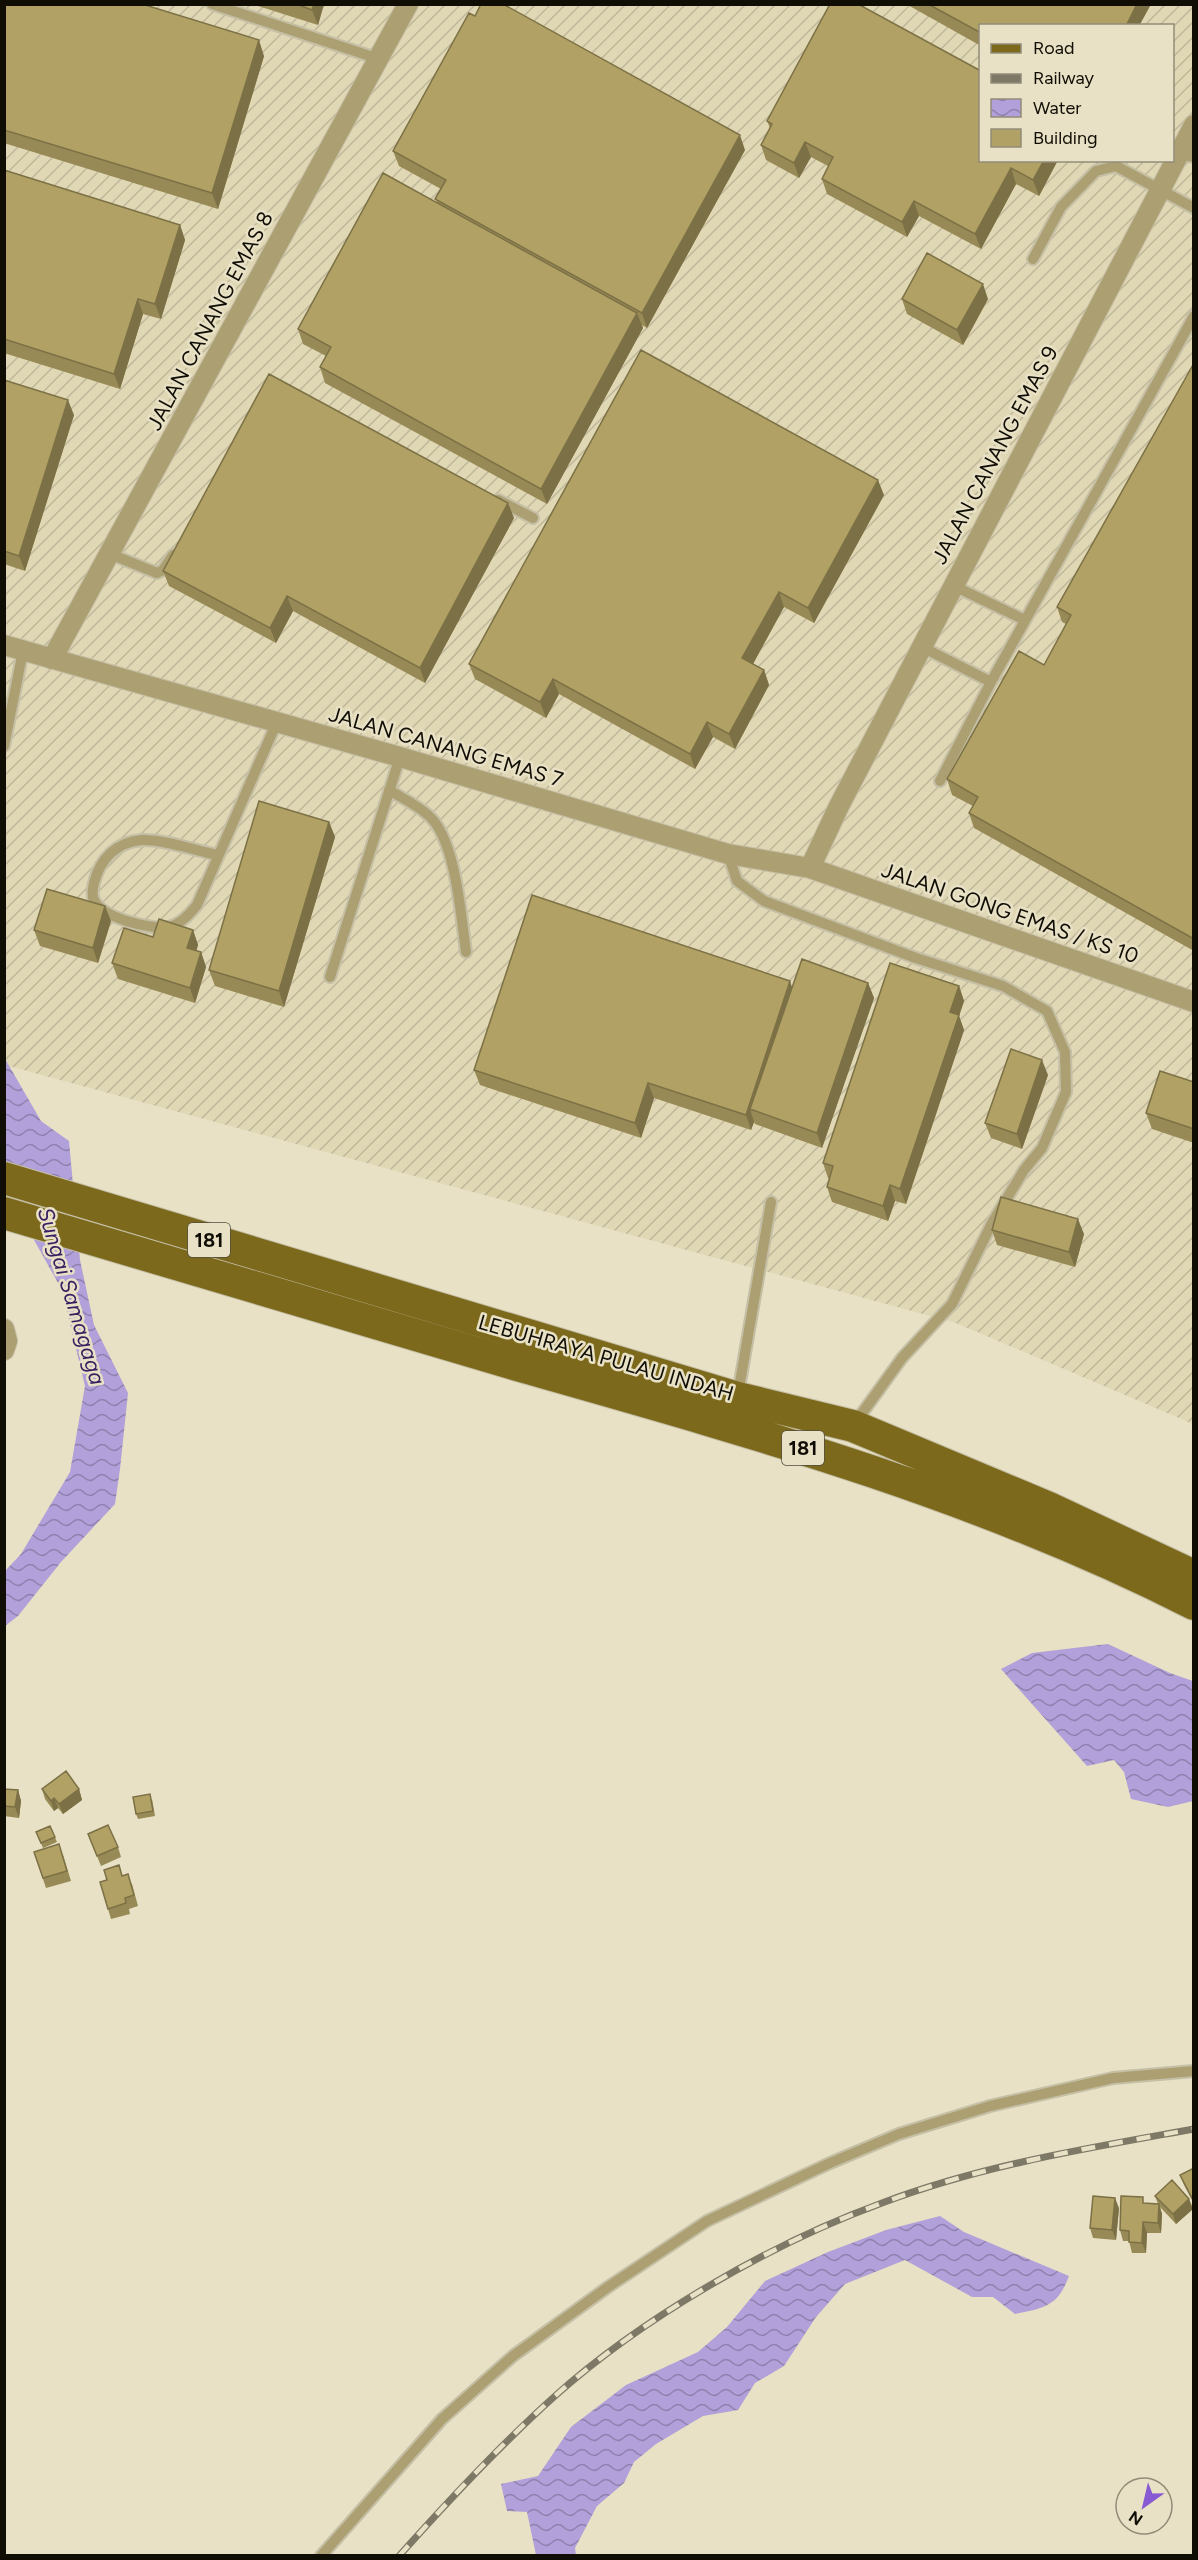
<svg xmlns="http://www.w3.org/2000/svg" width="1198" height="2560" font-family="Figtree,sans-serif">
<style>
.industrial{fill:url(#industrial-furrows);fill-rule:evenodd}
.water{fill:url(#water-waves)}
.lines{fill:none;stroke-linecap:round;stroke-linejoin:round}
.service-casing{stroke:#c5bfa6;stroke-width:14}
.minor-casing{stroke:#c5bfa6;stroke-width:22}
.primary-casing{stroke:#c5bfa6;stroke-width:34}
.service{stroke:#aca072;stroke-width:10}
.minor{stroke:#aca072;stroke-width:20}
.primary{stroke:#7c691b;stroke-width:32}
.rail-casing{stroke:#7e7967;stroke-width:7}
.rail{stroke:#e8e1c5;stroke-width:4.5;stroke-dasharray:14;stroke-linecap:butt}
.wall{fill:#988a56}
.shaded-wall{fill:#7c7146}
.building{fill:#b1a164;stroke:#7c7146;stroke-width:1.5}
.labels{text-anchor:middle;stroke-width:5;stroke-linejoin:round;paint-order:stroke}
.shield{fill:#e8e1c5;stroke:#514d3f;stroke-width:1.5}
.shield-label{font-size:20px;font-weight:bold;fill:#100d05}
.street-label{font-size:21px;fill:#100d05;stroke:#e8e1c5}
.water-label{font-size:22px;font-style:italic;fill:#391f61;stroke:#e8e1c5}
</style>
<defs>
<pattern id="industrial-furrows" width="10" height="10" patternUnits="userSpaceOnUse" patternTransform="scale(1.5)"><rect width="10" height="10" fill="#e0d7b4"/><path d="M-1 1l2-2M0 10L10 0M9 11l2-2" fill="none" stroke="#bfb799"/></pattern>
<pattern id="water-waves" width="16" height="10" patternUnits="userSpaceOnUse" patternTransform="scale(1.5)"><rect width="16" height="10" fill="#b1a0d9"/><path d="M0 5q4-4 8 0t8 0" fill="none" stroke="#8f81ae"/></pattern>
</defs>
<rect width="100%" height="100%" fill="#e8e1c5"/>
<path class="industrial" d="M4,5H1193V1424L956,1323L5,1065ZM980,26H1172V160H980Z"/>
<path class="water" d="M4,1057L41,1121L69,1141L80,1260L94,1325L128,1393L120,1469L115,1504L61,1562L18,1616L5,1626V1571L21,1554L70,1472L85,1386L62,1290L5,1188Z
M1108,1644L1170,1673L1193,1681V1801L1168,1807L1131,1799L1124,1772L1114,1760L1087,1766L1001,1669L1032,1653Z
M940,2216L964,2232L1069,2276C1058,2306 1045,2308 1015,2314L993,2297H972L905,2260L845,2284L816,2317L784,2366L755,2383L738,2410L703,2416L656,2444L634,2462L624,2483L597,2506L575,2548L576,2555H536L527,2512L507,2511L501,2484L538,2476L571,2427L626,2385L698,2352L727,2327L765,2281L828,2252L886,2230Z"/>
<g class="lines">
<defs>
<path id="service" d="M212,4L379,59
M1179,154L1194,157
M1033,259L1061,207L1096,171L1116,166L1194,208
M498,500L533,518
M110,554L157,573L163,570L173,555
M954,586L1025,620
M922,647L991,682L1194,316
M4,746L23,651
M940,781L991,682
M389,790C402,798 417,805 428,815C456,838 461,918 466,952
M728,854L737,881L764,901L916,958L1003,986L1047,1011L1065,1052L1066,1092L1042,1148L1024,1170L992,1223L952,1304L902,1358L855,1423
M218,855C197,851 163,839 142,840C116,842 100,859 94,883C93,889 91,894 94,900C102,918 151,930 169,927C181,924 190,914 197,905L276,724
M330,977L400,757
M738,1394L771,1202
M321,2556L442,2419L513,2356L608,2287L707,2221L830,2163L899,2134L990,2106L1113,2078L1194,2071"/>
<path id="minor" d="M4,645L400,757L728,854L810,868L839,806L1194,125
M52,659L408,4
M810,868L1194,1002
M4,1329L7,1341L4,1350"/>
<path id="primary" d="M4,1178L738,1398L853,1426L1049,1508L1194,1576
M4,1213C177,1265 350,1317 524,1367C753,1432 980,1495 1194,1604"/>
</defs>
<use href="#service" class="service-casing"/>
<use href="#minor" class="minor-casing"/>
<use href="#primary" class="primary-casing"/>
<use href="#service" class="service"/>
<use href="#minor" class="minor"/>
<use href="#primary" class="primary"/>
<defs>
<path id="rail" d="M399,2556C449,2500 499,2446 555,2396C642,2318 772,2243 882,2203C982,2165 1089,2148 1194,2129"/>
</defs>
<use href="#rail" class="rail-casing"/>
<use href="#rail" class="rail"/>
</g>
<path class="wall" d="M4,4L264,56L218,209L4,143Z
M252,4H324L318,25Z
M906,4H1151L1139,26H981V46Z
M475,16L745,150L647,328L642,325L643,328L547,504L325,383L320,367L326,356L303,344L298,329L437,202L435,199L441,189L399,166L393,151Z
M767,121L981,160H1058L1039,196L1016,184L981,249L919,216L907,237L827,194L822,179L828,166L811,157L799,178L766,160L761,145L770,128Z
M4,170L180,225L185,240L161,319L143,314L120,389L4,353Z
M902,299H988L963,345L907,314Z
M1194,363V951L974,828L969,813L973,806L952,795L947,779L1044,665L1066,624L1062,622L1057,607Z
M4,380L74,415L25,571L4,564Z
M884,495L814,623L784,607L753,664L764,670L769,685L735,749L713,737L695,769L559,694L546,718L475,679L469,664Z
M514,518L425,683L293,611L276,643L169,586L163,571Z
M329,822L335,837L284,1007L215,986L209,970Z
M111,921L98,963L40,946L34,930Z
M193,930L198,945L196,951L201,952L206,967L195,1003L118,979L112,963L153,937Z
M868,983L874,998L822,1148L755,1124L754,1122L751,1130L654,1098L641,1138L480,1085L474,1070L792,987Z
M959,986L964,1001L959,1016L964,1030L906,1204L895,1201L888,1221L832,1202L827,1187L829,1179L828,1178L823,1163Z
M1048,1075L1022,1149L991,1138L985,1123Z
M1194,1082V1143L1152,1129L1146,1113Z
M992,1230L1084,1234L1075,1267L997,1245Z
M4,1789L18,1790L21,1801L19,1818L4,1816Z
M42,1789H79L82,1800L63,1814L58,1808L54,1811L45,1799Z
M152,1799L155,1816L138,1819L136,1814Z
M50,1826L57,1842L43,1848L36,1832Z
M88,1834L118,1847L121,1857L101,1866Z
M34,1852L63,1855L71,1881L46,1888Z
M119,1865L122,1875L132,1884L138,1906L129,1909L130,1914L111,1919L108,1909L107,1880Z
M1194,2168V2204L1184,2185L1180,2175Z
M1155,2196L1189,2199L1193,2209L1176,2224L1160,2207L1162,2214L1161,2233H1147L1146,2253H1132L1129,2241H1123L1120,2230L1145,2203L1158,2204Z
M1119,2208L1116,2240L1093,2238L1090,2228Z"/>
<path class="shaded-wall" d="M314,4H324L318,25L312,10Z
M1137,4H1151L1139,26H1126Z
M259,40L264,56L218,209L212,193Z
M740,135L745,150L647,328L642,313Z
M805,142L811,157L799,178L794,163Z
M1044,160H1058L1039,196L1033,180Z
M1011,168L1016,184L981,249L975,234Z
M914,201L919,216L907,237L902,222Z
M180,225L185,240L161,319L155,304Z
M983,284L988,299L963,345L957,330Z
M138,299L143,314L120,389L114,374Z
M637,313L643,328L547,504L541,489Z
M68,400L74,415L25,571L19,556Z
M878,480L884,495L814,623L808,608Z
M508,503L514,518L425,683L420,668Z
M779,592L784,607L748,673L742,658Z
M287,596L293,611L276,643L270,628Z
M764,670L769,685L735,749L729,734Z
M553,679L559,694L546,718L540,702Z
M707,722L713,737L695,769L690,754Z
M329,822L335,837L284,1007L279,991Z
M105,906L111,921L98,963L93,948Z
M193,930L198,945L193,963L187,948Z
M201,952L206,967L195,1003L190,988Z
M790,981L795,996L750,1109L754,1122L751,1130L746,1115Z
M868,983L874,998L822,1148L817,1133Z
M959,986L964,1001L959,1016L964,1030L906,1204L900,1189L950,1012Z
M1042,1060L1048,1075L1022,1149L1017,1134Z
M648,1083L654,1098L641,1138L635,1123Z
M890,1185L895,1201L888,1221L883,1206Z
M1078,1219L1084,1234L1075,1267L1069,1252Z
M79,1789L82,1800L63,1814L59,1804Z
M18,1790L21,1801L19,1818L15,1807Z
M54,1798L58,1808L54,1811L51,1801Z
M1115,2198L1119,2208L1116,2240L1112,2230Z
M1189,2199L1193,2209L1176,2224L1173,2214Z
M1159,2204L1162,2214L1161,2233L1158,2223Z
M1143,2222L1147,2233L1146,2253L1142,2243Z"/>
<path class="building" d="M4,4H142L259,40L212,193L4,130Z
M296,4H314L312,10Z
M481,4H503L740,135L642,313L435,199L446,180L393,151L469,13L475,16Z
M830,4H858L981,71V160H1044L1033,180L1011,168L975,234L914,201L902,222L822,179L833,157L805,142L794,163L761,145L772,124L767,121Z
M928,4H1137L1126,26H981V33Z
M4,170L180,225L155,304L138,299L114,374L4,339Z
M383,173L637,313L541,489L320,367L331,347L298,329Z
M927,253L983,284L957,330L902,299Z
M641,350L878,480L808,608L779,592L742,658L764,670L729,734L707,722L690,754L553,679L540,702L469,664Z
M1194,363V939L969,813L978,797L947,779L1019,651L1044,665L1071,615L1057,607Z
M269,374L508,503L420,668L287,596L270,628L163,571Z
M4,380L68,400L19,556L4,551Z
M259,801L329,822L279,991L209,970Z
M47,889L105,906L93,948L34,930Z
M532,895L790,981L746,1115L648,1083L635,1123L474,1070Z
M159,919L193,930L187,948L201,952L190,988L112,963L124,928L153,937Z
M802,959L868,983L817,1133L750,1109Z
M890,963L959,986L950,1012L959,1015L900,1189L890,1185L883,1206L827,1187L833,1166L823,1163Z
M1011,1049L1042,1060L1017,1134L985,1123Z
M1160,1071L1194,1082V1129L1146,1113Z
M1001,1197L1078,1219L1069,1252L992,1230Z
M66,1771L79,1789L59,1804L54,1798L51,1801L42,1789Z
M4,1789L18,1790L15,1807L4,1806Z
M150,1794L153,1811L136,1814L133,1797Z
M108,1825L118,1847L97,1856L88,1834Z
M50,1826L55,1837L41,1843L36,1832Z
M59,1844L67,1871L43,1878L34,1852Z
M119,1865L122,1876L128,1874L134,1895L125,1898L126,1903L108,1909L100,1882L107,1880L104,1870Z
M1194,2168V2198H1192L1180,2175Z
M1172,2180L1189,2199L1173,2214L1155,2196Z
M1093,2196L1115,2198L1112,2230L1090,2228Z
M1121,2196L1143,2197V2203L1159,2204L1158,2223L1143,2222L1142,2243L1129,2242V2231L1120,2230Z"/>
<g class="labels">
<g class="shield">
<rect x="188" y="1223" width="42" height="34" rx="4.5"/>
<rect x="782" y="1431" width="42" height="34" rx="4.5"/>
</g>
<g class="shield-label">
<text x="209" y="1247">181</text>
<text x="803" y="1455">181</text>
</g>
<g class="street-label">
<text transform="translate(210 321) rotate(-62)" y="7">JALAN CANANG EMAS 8</text>
<text transform="translate(995 455) rotate(-62)" y="7">JALAN CANANG EMAS 9</text>
<text transform="translate(446 747) rotate(16)" y="7">JALAN CANANG EMAS 7</text>
<text transform="translate(1010 913) rotate(19)" y="7">JALAN GONG EMAS / KS 10</text>
<text transform="translate(606 1358) rotate(16)" y="7">LEBUHRAYA PULAU INDAH</text>
</g>
<g class="water-label">
<text transform="translate(72 1296) rotate(73)" y="8">Sungai Samagaga</text>
</g>
</g>
<rect width="1198" height="2560" fill="none" stroke="#100d05" stroke-width="12"/>
<rect x="979" y="24" width="195" height="138" fill="#e8e1c5" stroke="#928c78" stroke-width="1.5"/>
<rect x="991" y="44" width="30" height="9" fill="#7c691b" stroke="#928c78" stroke-width="1.5"/>
<text x="1033" y="54" font-size="18" fill="#100d05">Road</text>
<rect x="991" y="74" width="30" height="9" fill="#7e7967" stroke="#928c78" stroke-width="1.5"/>
<text x="1033" y="84" font-size="18" fill="#100d05">Railway</text>
<rect x="991" y="99" width="30" height="18" fill="url(#water-waves)" stroke="#928c78" stroke-width="1.5"/>
<text x="1033" y="114" font-size="18" fill="#100d05">Water</text>
<rect x="991" y="129" width="30" height="18" fill="#b1a164" stroke="#928c78" stroke-width="1.5"/>
<text x="1033" y="144" font-size="18" fill="#100d05">Building</text>
<g transform="translate(1144 2506) rotate(214)"><circle r="28" fill="#e8e1c5" stroke="#928c78" stroke-width="1.5"/>
<path d="M0-4.5L10 22L0 15L-10 22Z" fill="#8759d2"/>
<text y="-9" font-size="16" font-weight="bold" text-anchor="middle" fill="#100d05">N</text>
</g>
</svg>
